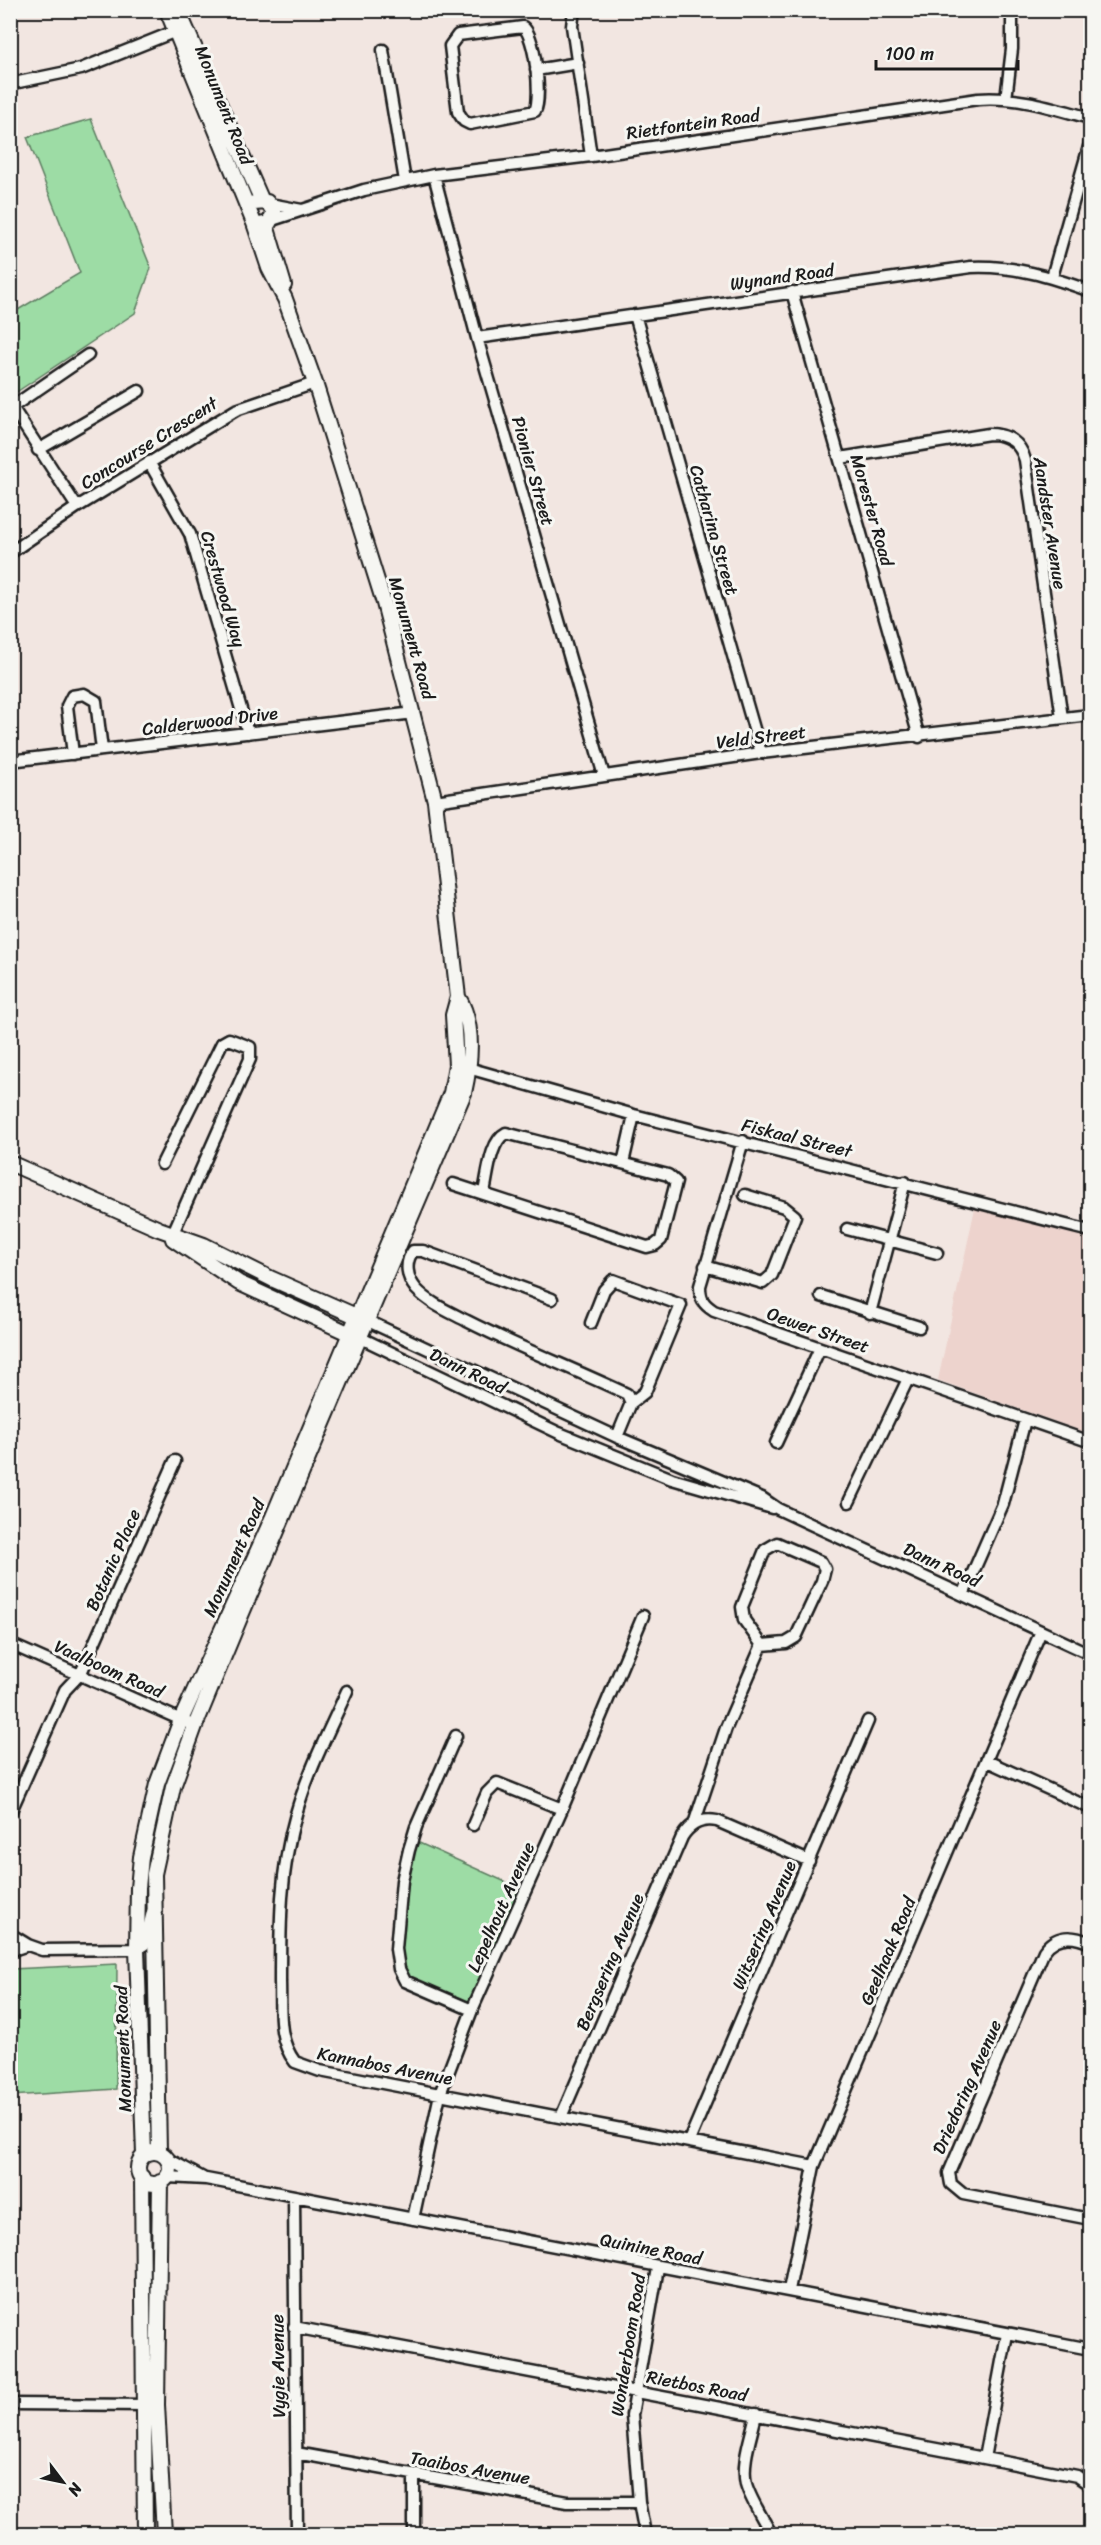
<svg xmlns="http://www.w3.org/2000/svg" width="1101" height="2545" font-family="Sriracha,sans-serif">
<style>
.built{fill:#edd3cd}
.green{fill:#9ddca5;stroke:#5c7c60;stroke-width:1.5}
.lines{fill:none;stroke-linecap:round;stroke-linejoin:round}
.minor-casing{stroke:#1c1c1c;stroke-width:15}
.major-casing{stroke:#1c1c1c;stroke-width:18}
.minor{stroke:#f6f6f2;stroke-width:10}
.major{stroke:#f6f6f2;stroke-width:14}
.labels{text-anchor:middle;stroke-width:6;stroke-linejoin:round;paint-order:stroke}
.street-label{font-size:18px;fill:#1c1c1c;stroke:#f6f6f2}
</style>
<rect width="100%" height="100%" fill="#f2e6e1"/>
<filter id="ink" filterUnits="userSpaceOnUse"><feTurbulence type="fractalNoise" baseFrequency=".0167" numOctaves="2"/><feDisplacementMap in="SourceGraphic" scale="12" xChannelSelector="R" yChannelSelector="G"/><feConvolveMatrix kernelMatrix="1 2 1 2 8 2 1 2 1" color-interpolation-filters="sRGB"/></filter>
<g filter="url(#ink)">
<path class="built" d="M975,1208L1090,1238V1434L938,1380Z"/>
<path class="green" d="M91,119L151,268L135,313L15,393L11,385V314L80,273L27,137Z
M417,1842L521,1889L474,1998L465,2002L411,1979C390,1954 409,1872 417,1842Z
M117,1964L116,2089L11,2096V1969Z"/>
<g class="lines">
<defs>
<path id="minor" d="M574,10L572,26L591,156
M523,27C535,35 542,97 535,111L470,124L464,121L458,112L450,46L458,35Z
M383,50L405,181
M536,70L578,63
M14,83L81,69L181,29
M1006,99L1012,49V10
M434,175L477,338L604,776
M270,204L302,210
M272,220L364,190L434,175L591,156L978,99C1017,96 1053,108 1090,118
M1052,277L1090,143
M792,292L919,737
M635,315L761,753
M477,338L971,267C1014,265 1051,277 1090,291
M38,450L139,391
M840,458L989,434C1007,434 1020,442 1025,460L1062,718
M149,462L190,534L248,733
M77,507L12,407L88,355
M10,553L77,507L236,410L315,383
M73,754L67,706L72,696L84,694L96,701L102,750
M10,761L414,713
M435,801L761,753L1090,715
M461,1066L634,1115L1090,1231
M743,1141L700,1286C700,1299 703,1304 714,1311L1085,1440
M623,1163L634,1115
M162,1164L222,1043L229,1039L250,1047V1059L173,1233
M453,1184L647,1247L655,1245L661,1240L676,1182L668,1175L506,1133C490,1141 488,1175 484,1192
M847,1229L937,1253
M705,1266L763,1283L772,1275L795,1216L784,1207L745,1195
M821,1296L919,1327
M552,1299L423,1251H413C404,1263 407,1278 416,1289C430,1304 450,1312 467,1321C520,1348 574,1369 627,1394L631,1403L617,1437
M870,1313L905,1182
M368,1321L617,1437L762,1498L778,1509L1090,1654
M591,1323L604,1290L613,1280L681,1305L645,1392L631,1403
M361,1338L559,1433L672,1479L772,1508
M776,1443L820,1348
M849,1502L908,1379
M777,1543L821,1562L825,1569L822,1581L796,1637L786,1643L762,1645L744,1620L742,1607L765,1550Z
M963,1595L1003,1504L1025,1420
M10,1644L195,1726
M81,1673L175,1461
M347,1691C329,1731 308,1771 296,1814C280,1870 280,1925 280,1982C281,2010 277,2039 295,2062L320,2071L814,2166
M456,1736L416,1827L409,1850L402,1881L396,1949L399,1969L405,1981L472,2010
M987,1761L1090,1808
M10,1813L65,1690L81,1673
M694,1824L726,1728L762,1645
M473,1825L487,1793L497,1783L562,1809
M10,1934L28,1945L42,1950L137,1949L144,1945L152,1912
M1090,1943C1073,1935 1056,1934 1044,1951L949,2173L951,2184L963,2194L1090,2219
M10,1951L28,1945
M561,2117L682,1837C690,1824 701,1818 717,1821L809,1861
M689,2141L868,1721
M168,2159L203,2178
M167,2177L206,2179L1090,2349
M294,2196L297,2534
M413,2219L440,2094L472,2010L562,1809L643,1616
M789,2290L814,2166L1041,1631
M294,2327L984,2458L1077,2476L1090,2485
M10,2404L151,2405
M756,2414C752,2435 741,2462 746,2484C751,2501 763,2518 771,2534
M296,2453L567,2502H639
M984,2458L1007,2334
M414,2474V2534
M645,2534L639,2502L632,2415L658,2268"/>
<path id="major" d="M178,10L262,201
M254,203L267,202L274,212L269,223L259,225
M266,225L284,285
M10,1163L159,1229L204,1245L272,1279L365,1320
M173,1239L239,1283L359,1338
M159,2152L154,1874L173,1787L195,1726L239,1620L464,1093C471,1062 475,1024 458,997
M138 2168a16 16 0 1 1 32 0a16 16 0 1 1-32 0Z
M144,2155L137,1949L138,1888L141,1857L157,1784L181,1720L272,1519L451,1093L456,1065L453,1015L458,997L435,801L384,603L315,383L285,299L269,268L254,223L167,10
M142,2177L145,2534
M160,2182L157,2405L164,2534"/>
</defs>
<use href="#minor" class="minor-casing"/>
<use href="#major" class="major-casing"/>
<use href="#minor" class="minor"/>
<use href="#major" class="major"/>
</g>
</g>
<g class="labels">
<g class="street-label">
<text transform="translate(224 105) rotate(68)" y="6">Monument Road</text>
<text transform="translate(693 124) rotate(-8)" y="6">Rietfontein Road</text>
<text transform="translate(782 277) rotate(-8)" y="6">Wynand Road</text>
<text transform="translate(149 443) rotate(-32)" y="6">Concourse Crescent</text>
<text transform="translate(533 471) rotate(74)" y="6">Pionier Street</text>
<text transform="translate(872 510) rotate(74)" y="6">Morester Road</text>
<text transform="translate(1050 523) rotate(81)" y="6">Aandster Avenue</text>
<text transform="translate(714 530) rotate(74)" y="6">Catharina Street</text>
<text transform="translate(223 589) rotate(74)" y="6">Crestwood Way</text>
<text transform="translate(412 638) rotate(74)" y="6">Monument Road</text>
<text transform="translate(210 721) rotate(-7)" y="6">Calderwood Drive</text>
<text transform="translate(761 737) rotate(-7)" y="6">Veld Street</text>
<text transform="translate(797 1138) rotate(14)" y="6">Fiskaal Street</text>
<text transform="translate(818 1330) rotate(19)" y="6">Oewer Street</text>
<text transform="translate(468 1371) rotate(26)" y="6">Dann Road</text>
<text transform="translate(234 1558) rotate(-66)" y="6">Monument Road</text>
<text transform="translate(113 1560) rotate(-66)" y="6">Botanic Place</text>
<text transform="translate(942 1565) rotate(25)" y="6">Dann Road</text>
<text transform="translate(109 1669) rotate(24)" y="6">Vaalboom Road</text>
<text transform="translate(501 1907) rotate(-66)" y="6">Lepelhout Avenue</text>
<text transform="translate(764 1925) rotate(-67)" y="6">Witsering Avenue</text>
<text transform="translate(888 1951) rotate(-67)" y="6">Geelhaak Road</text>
<text transform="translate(610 1962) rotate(-67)" y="6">Bergsering Avenue</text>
<text transform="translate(123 2049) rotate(-92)" y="6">Monument Road</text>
<text transform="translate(385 2066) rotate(11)" y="6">Kannabos Avenue</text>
<text transform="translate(967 2087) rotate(-66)" y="6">Driedoring Avenue</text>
<text transform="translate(651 2249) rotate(11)" y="6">Quinine Road</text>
<text transform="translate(628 2345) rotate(-81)" y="6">Wonderboom Road</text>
<text transform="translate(278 2366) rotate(-91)" y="6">Vygie Avenue</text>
<text transform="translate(697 2386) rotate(11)" y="6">Rietbos Road</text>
<text transform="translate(470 2468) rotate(10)" y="6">Taaibos Avenue</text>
</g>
</g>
<rect width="1101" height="2545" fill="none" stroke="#f6f6f2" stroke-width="36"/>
<rect x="18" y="18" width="1065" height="2509" fill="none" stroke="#1c1c1c" stroke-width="2" filter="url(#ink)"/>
<g transform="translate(63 2482) rotate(122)" stroke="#f6f6f2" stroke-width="4.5" paint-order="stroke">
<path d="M0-4.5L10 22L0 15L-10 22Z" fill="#1c1c1c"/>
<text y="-9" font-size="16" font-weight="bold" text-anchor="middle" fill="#1c1c1c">N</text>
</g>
<path d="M876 60v9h142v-9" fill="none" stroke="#1c1c1c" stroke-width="3"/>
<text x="885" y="60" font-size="18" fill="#1c1c1c" stroke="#f6f6f2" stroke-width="4.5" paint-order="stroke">100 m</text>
</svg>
